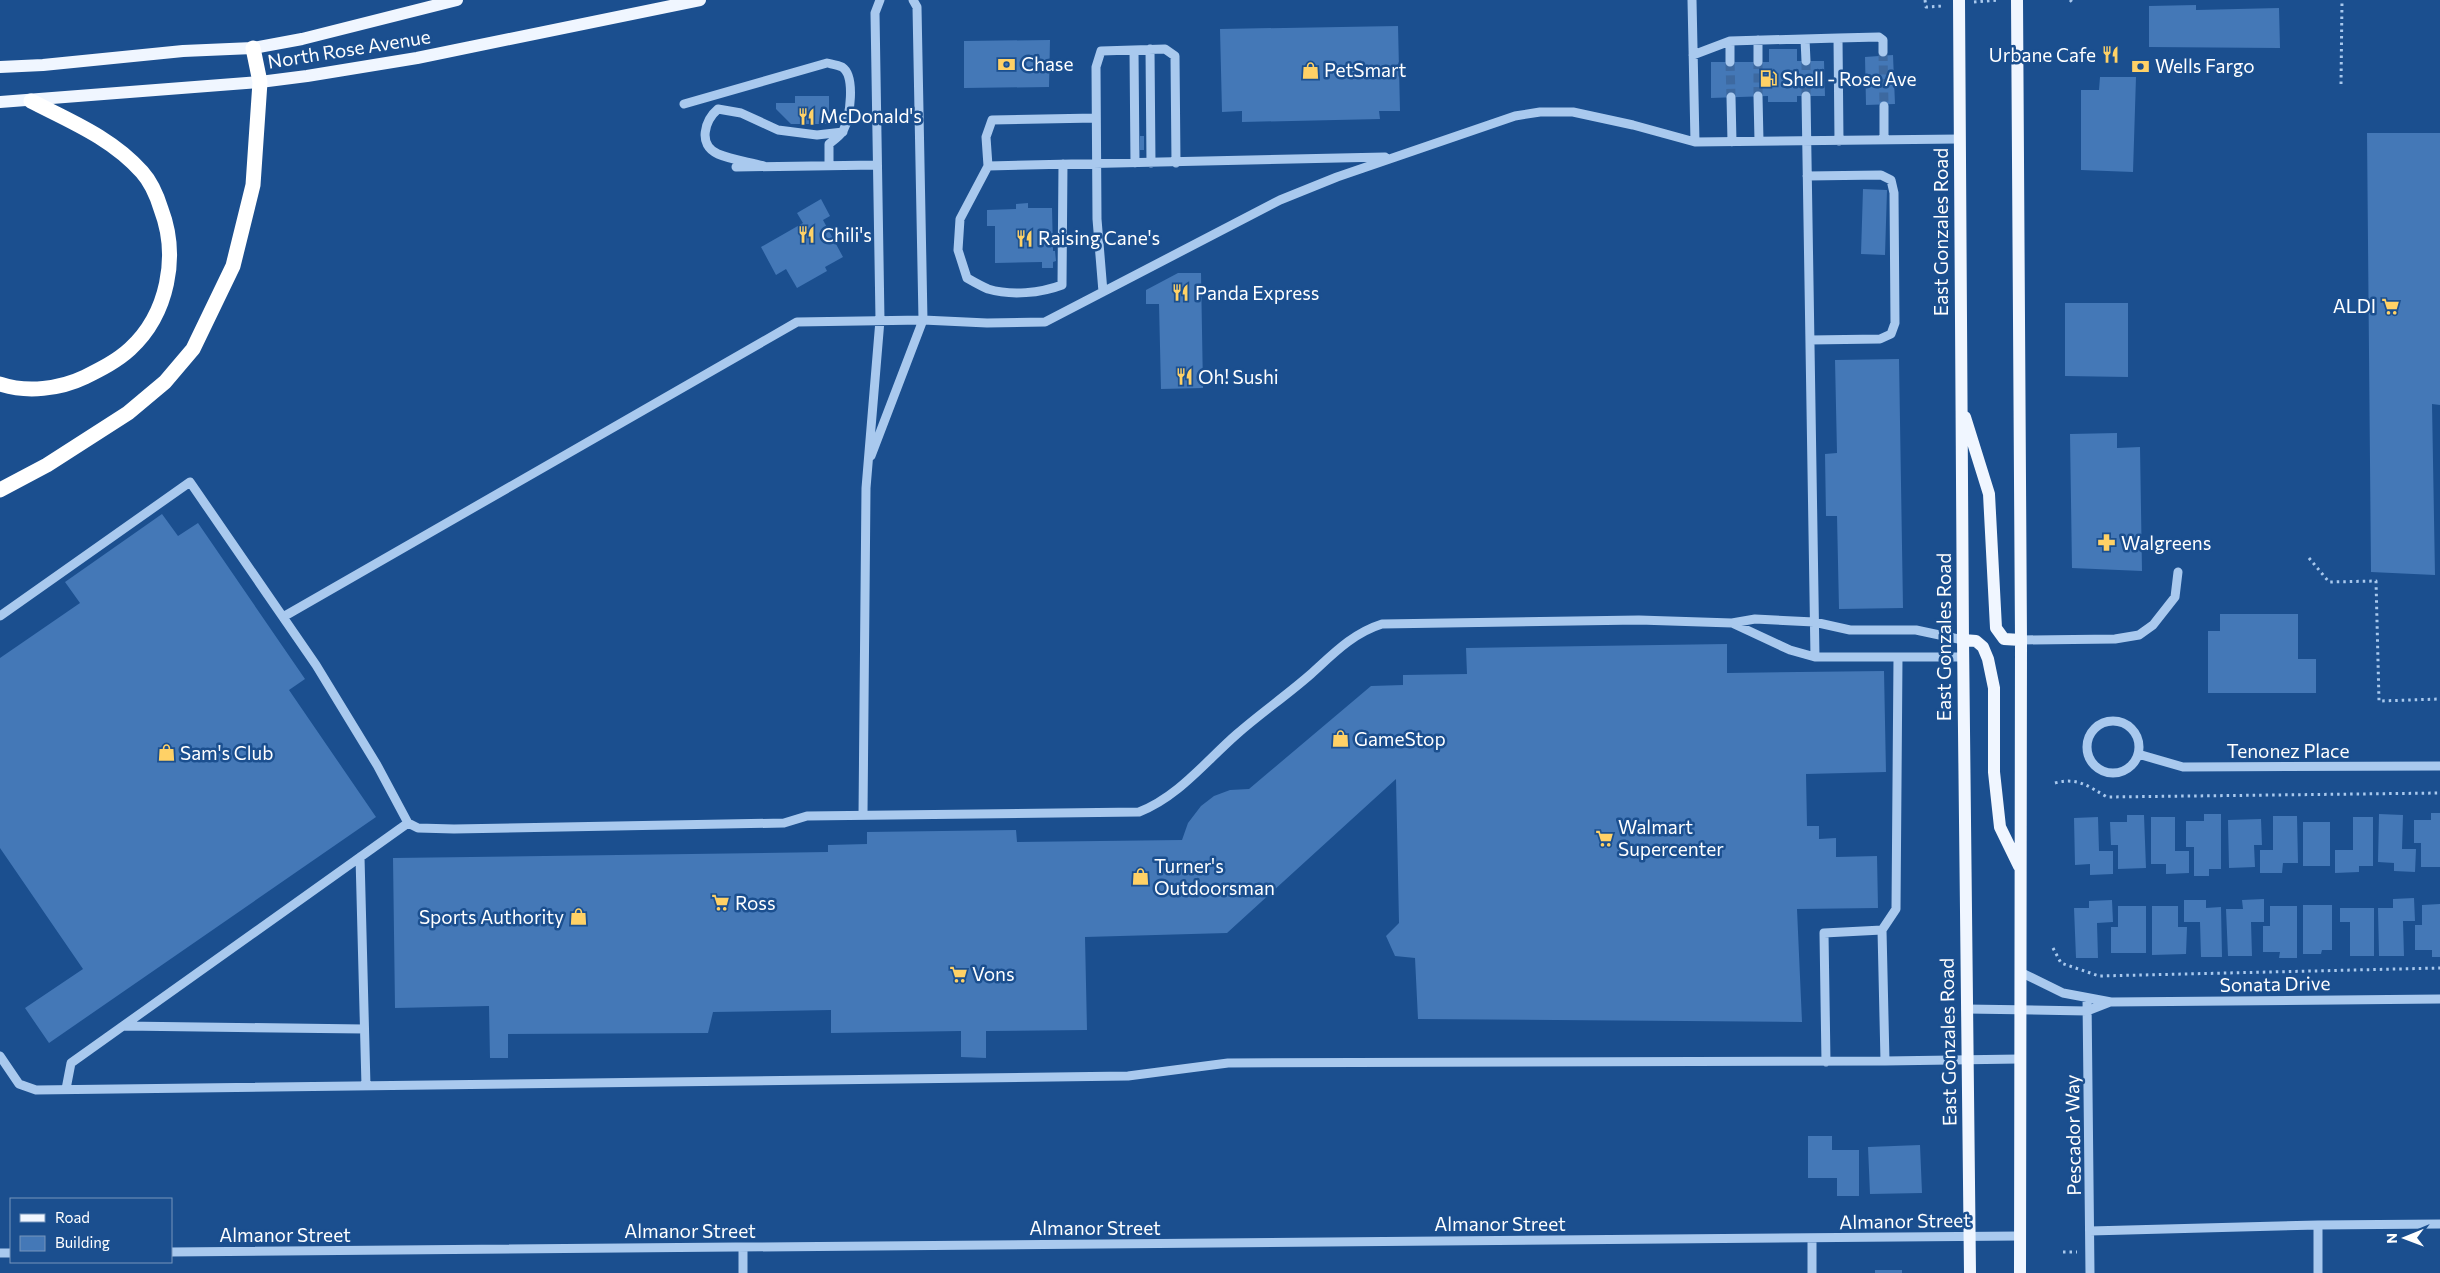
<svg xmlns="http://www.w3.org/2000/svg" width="2440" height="1273" font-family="Commissioner,sans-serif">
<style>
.building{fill:#4478b7}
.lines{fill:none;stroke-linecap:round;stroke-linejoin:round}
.minor-tunnel{stroke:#3d69a0;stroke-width:9;stroke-dasharray:9 4.5;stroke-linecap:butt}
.path{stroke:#a9c9ee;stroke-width:3;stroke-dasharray:2.5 4;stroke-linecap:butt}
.minor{stroke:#a9c9ee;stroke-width:9}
.major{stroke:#f0f6ff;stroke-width:12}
.highway{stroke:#fff;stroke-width:15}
.labels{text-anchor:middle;stroke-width:5;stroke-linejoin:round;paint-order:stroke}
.street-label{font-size:19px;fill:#fff;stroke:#1b4f8f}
.poi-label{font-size:19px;fill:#fff;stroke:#1b4f8f;text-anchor:start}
</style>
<rect width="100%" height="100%" fill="#1b4f8f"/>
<path class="building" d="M2196,5V10L2279,8L2280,48L2149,47V6Z
M1398,26L1400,111H1379L1380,119L1242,122V111L1222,112L1220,29Z
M1050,40L1049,87L964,88V41Z
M1769,49H1797V61H1824L1825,96H1797V102H1768V96L1711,98V62H1769Z
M1893,55L1895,104L1866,105L1865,57Z
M2100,77H2136L2133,172L2081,170V90H2099Z
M795,96H829V124H791L776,109V103H795Z
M2367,133H2440V405L2432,404L2435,575L2371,572Z
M1140,136H1144V150H1140Z
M1863,189L1887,190L1885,255L1861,254Z
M821,199L830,216L823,220L843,257L825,267L827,271L797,288L786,269L776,275L761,247L803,223L797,213Z
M1028,203V208H1052L1053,251H1055L1056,261L1053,262V268H1042V262L995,263V226H987V210L1016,209V204Z
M1178,273H1201L1203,388L1161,389L1159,304H1146V290Z
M2065,303H2128V377L2065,376Z
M1899,359L1903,608L1839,609L1837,516H1826L1825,454L1837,453L1835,360Z
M2117,433V448L2140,447L2142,571L2072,568L2070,434Z
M162,514L178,536L198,523L305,679L289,690L376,817L49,1043L25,1008L83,969L0,848V658L80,603L65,582Z
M2220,614H2298V659H2316V693H2208V631H2220Z
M1727,644V673L1884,671L1886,772L1806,774L1807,826H1819V839L1836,838V857L1877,856L1878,908L1797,909L1802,1022L1418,1019L1415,958L1395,956L1386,936L1399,923L1396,779L1227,933L1085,937L1087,1030L986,1031V1058L961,1057V1031L831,1033V1010L713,1012L708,1033L508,1034V1058H490L489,1006L395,1008L393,858L828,852V845L867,844V832L1016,830L1017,842L1182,840L1188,823L1201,806L1214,796L1230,790L1249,789L1371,686L1403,685V675L1467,674L1466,648Z
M2431,813H2440V867H2421V843H2414V820H2431Z
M2204,814H2221V869H2209V876H2194V847H2186V821H2204Z
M2379,814L2403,815L2402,849H2416L2415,872L2394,871V863L2378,862Z
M2127,815H2144L2146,868L2118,869V845H2111L2110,822H2127Z
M2273,816H2297L2298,863H2283L2282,873H2260V850H2273Z
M2098,817L2099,851H2113V874L2090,875V864L2075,865L2074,818Z
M2151,817H2175V851H2189V873L2166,874V864H2151Z
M2353,817H2373V866H2359V872L2335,873V850H2353Z
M2261,819L2262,845H2254L2255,867L2229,868L2228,820Z
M2303,822H2330V866H2303Z
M2414,898L2415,921H2403L2404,956H2379L2378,908H2393V899Z
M2264,899V922H2251L2252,956H2228L2226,909H2243L2242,900Z
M2112,900L2113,922L2097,923L2098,958H2076L2074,908H2089V901Z
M2184,900H2206V908L2221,907L2222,957H2201L2200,922H2184Z
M2440,904V957H2432V950H2415V925H2422V905Z
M2303,905H2332V950H2322L2321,954H2303Z
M2118,906H2146V953H2111V927H2118Z
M2152,906H2178V927H2187L2186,954L2152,955Z
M2270,906H2297V958H2279L2280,952H2263V926H2270Z
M2340,908H2374V956H2350V922H2340Z
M1808,1136H1832V1150H1859V1196H1837V1178H1808Z
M1920,1145L1922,1193L1870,1194L1868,1147Z
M1875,1270H1902V1273H1875Z"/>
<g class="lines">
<path class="minor-tunnel" d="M1883,52L1884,106
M1806,61V96
M1730,62L1731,97
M1758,96V62"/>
<path class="path" d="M1925,0L1926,7L1943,6
M2070,0L2073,3
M1974,2L1998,0
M2341,84L2342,0
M2309,558L2329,582L2376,581L2379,701L2440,699
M2055,783C2077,777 2088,786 2107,797L2440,793
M2053,948L2061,963L2099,976L2440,968
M2063,1252H2077"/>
<path class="minor" d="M1692,0L1695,142
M1838,38L1879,37L1883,40V52
M1805,39L1806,61
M1758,40V62
M1730,41V62
M1150,49L1151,163
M1134,50L1135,163
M1693,55L1730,41L1838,38L1839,141
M1758,96L1759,141
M1806,96L1815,657
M1731,97L1732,142
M684,104L827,63C831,64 838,65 842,67C856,76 850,118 843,131C840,136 834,140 829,144V165
M1884,106V140
M1063,164L1062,285C1041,293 1011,296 988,289C981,286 974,282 967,278L958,250L960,219L988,166L986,137L992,120L1096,118
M764,166C750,162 732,160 718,154C697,145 705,120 718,109L741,113L778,130L817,135L843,132
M988,166L1385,157
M736,167L877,165
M1807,176L1881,175L1891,180L1894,193L1895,323L1891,334L1880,339L1810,340
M1103,292L1097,219L1096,67L1101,51L1165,49L1175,56L1176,163
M871,456L923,320L917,7L913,0
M0,616L190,482L316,665L377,765L408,823L418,828L454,829L784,823L807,816L1139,812C1178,797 1206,761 1237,734C1261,713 1287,695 1311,674C1333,654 1353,633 1382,624L1639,620L1732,623L1755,619L1814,622L1850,630H1916L1963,640
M283,617L797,322L923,320L987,323L1045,322L1280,200L1337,177L1515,116L1540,112H1573L1633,125L1695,142L1959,139
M1732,623L1790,650L1815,657H1963
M2021,640L2115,639L2139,635L2153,625L2175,597L2178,572
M2087 747a26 26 0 1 1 52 0a26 26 0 1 1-52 0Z
M2138,754L2183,767L2440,766
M863,815L866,488L880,320L875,13L880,0
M360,857L366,1086
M2020,972L2063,993L2111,1002L2440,999
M2087,998L2090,1273
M1966,1009L2087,1011L2110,1002
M124,1026L364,1029
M0,1056L19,1084L36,1090L1128,1076L1228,1063L1885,1061L2019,1059
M1885,1061L1882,930L1896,909L1898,658
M1826,1062L1824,933L1882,930
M66,1089L71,1063L408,823
M2318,1225V1273
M2090,1231L2318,1225L2440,1224
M1812,1238V1273
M743,1247V1273
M171,1252L2019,1236
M0,1253H11"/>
<path class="major" d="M1959,0L1963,640L1970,1273
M2017,0L2021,640L2020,1273
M0,67L43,65L183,51L253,48L302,39L457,0
M0,102L260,82L307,76L417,58L700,0
M1965,417L1989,494L1996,628L2004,639L2021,640
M1963,640L1976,641L1983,647L1988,659L1994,688V772L2000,827L2019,866"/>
<path class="highway" d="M0,384C27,393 60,389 85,377C101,369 117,361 130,349C168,314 179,256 161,209C157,196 151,182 142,172C112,138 70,121 31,101
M0,490L47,465L128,413L165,382L193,349L233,266L253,185L260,82L253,48"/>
</g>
<defs>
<symbol id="restaurant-bare" viewBox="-9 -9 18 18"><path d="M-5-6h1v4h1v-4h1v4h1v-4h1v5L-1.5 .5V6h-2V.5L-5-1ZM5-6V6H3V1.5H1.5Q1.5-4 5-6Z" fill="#ffd166" stroke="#1b4f8f" stroke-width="2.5" paint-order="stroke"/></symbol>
<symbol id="bank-bare" viewBox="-9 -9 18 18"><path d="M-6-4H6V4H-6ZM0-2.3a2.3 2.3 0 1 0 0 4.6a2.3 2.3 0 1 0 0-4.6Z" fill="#ffd166" stroke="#1b4f8f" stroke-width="2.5" paint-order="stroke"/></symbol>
<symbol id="shop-bare" viewBox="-9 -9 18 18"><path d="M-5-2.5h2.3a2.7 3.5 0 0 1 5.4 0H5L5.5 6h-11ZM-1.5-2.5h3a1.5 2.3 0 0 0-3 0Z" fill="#ffd166" stroke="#1b4f8f" stroke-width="2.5" paint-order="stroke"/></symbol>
<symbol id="fuel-bare" viewBox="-9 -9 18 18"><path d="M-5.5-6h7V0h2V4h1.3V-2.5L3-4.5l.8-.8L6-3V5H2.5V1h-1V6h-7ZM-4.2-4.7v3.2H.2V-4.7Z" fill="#ffd166" stroke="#1b4f8f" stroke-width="2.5" paint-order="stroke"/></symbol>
<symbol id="supermarket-bare" viewBox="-9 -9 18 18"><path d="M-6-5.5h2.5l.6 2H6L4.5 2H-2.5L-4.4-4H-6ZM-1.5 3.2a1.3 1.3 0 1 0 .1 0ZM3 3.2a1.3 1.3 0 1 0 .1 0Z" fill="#ffd166" stroke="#1b4f8f" stroke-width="2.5" paint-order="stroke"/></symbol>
<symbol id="pharmacy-bare" viewBox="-9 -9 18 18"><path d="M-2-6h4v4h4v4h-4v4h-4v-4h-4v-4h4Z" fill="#ffd166" stroke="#1b4f8f" stroke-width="2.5" paint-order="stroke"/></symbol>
</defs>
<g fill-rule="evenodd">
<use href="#restaurant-bare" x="2098" y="42" width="25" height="25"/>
<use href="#bank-bare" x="994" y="52" width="25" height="25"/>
<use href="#bank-bare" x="2128" y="54" width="25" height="25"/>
<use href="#shop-bare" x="1298" y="58" width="25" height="25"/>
<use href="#fuel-bare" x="1756" y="66" width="25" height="25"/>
<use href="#restaurant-bare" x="794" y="104" width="25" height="25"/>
<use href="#restaurant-bare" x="794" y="222" width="25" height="25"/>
<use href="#restaurant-bare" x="1012" y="226" width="25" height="25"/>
<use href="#restaurant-bare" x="1168" y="280" width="25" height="25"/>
<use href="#supermarket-bare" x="2378" y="294" width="25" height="25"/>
<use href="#restaurant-bare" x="1172" y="364" width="25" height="25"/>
<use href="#pharmacy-bare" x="2094" y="530" width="25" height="25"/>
<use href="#shop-bare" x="1328" y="726" width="25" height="25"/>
<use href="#shop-bare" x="154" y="740" width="25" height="25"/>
<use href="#supermarket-bare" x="1592" y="826" width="25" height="25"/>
<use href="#shop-bare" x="1128" y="864" width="25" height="25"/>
<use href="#supermarket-bare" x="708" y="890" width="25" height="25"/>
<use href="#shop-bare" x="566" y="904" width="25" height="25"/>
<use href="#supermarket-bare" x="946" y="962" width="25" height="25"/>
</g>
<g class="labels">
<g class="street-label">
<text transform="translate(349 49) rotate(-9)" y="7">North Rose Avenue</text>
<text transform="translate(1941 232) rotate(-90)" y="7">East Gonzales Road</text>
<text transform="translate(1944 637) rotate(-90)" y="7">East Gonzales Road</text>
<text x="2288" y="758">Tenonez Place</text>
<text transform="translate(2275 984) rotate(-1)" y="7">Sonata Drive</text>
<text transform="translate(1948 1042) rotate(-91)" y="7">East Gonzales Road</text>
<text transform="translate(2073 1135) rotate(-91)" y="7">Pescador Way</text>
<text transform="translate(1905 1221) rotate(-1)" y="7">Almanor Street</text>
<text x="1500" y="1231">Almanor Street</text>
<text x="1095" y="1235">Almanor Street</text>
<text x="690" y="1238">Almanor Street</text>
<text x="285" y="1242">Almanor Street</text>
</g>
<g class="poi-label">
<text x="2096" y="62" text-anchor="end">Urbane Cafe</text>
<text x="1021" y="71">Chase</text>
<text x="2155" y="73">Wells Fargo</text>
<text x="1324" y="77">PetSmart</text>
<text x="1782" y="86">Shell - Rose Ave</text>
<text x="820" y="123">McDonald's</text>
<text x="821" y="242">Chili's</text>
<text x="1038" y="245">Raising Cane's</text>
<text x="1195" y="300">Panda Express</text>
<text x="2376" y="313" text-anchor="end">ALDI</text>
<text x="1198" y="384">Oh! Sushi</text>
<text x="2121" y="550">Walgreens</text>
<text x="1354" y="746">GameStop</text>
<text x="180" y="760">Sam's Club</text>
<text x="1618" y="834">Walmart<tspan x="1618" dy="22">Supercenter</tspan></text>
<text x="1154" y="873">Turner's<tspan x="1154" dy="22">Outdoorsman</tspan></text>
<text x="735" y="910">Ross</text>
<text x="564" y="924" text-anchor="end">Sports Authority</text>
<text x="972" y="981">Vons</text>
</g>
</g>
<rect x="10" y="1198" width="162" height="65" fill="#1b4f8f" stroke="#7695bc"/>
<rect x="20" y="1214" width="25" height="8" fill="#f0f6ff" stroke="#7695bc"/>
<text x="55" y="1223" font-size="15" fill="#ffffff">Road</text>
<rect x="20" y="1236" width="25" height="15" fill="#4478b7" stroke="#7695bc"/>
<text x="55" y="1248" font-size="15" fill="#ffffff">Building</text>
<g transform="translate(2405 1238) rotate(269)" stroke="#1b4f8f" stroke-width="4" paint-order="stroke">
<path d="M0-4L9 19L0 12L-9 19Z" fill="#ffffff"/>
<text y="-8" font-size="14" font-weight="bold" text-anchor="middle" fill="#ffffff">N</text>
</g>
</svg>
